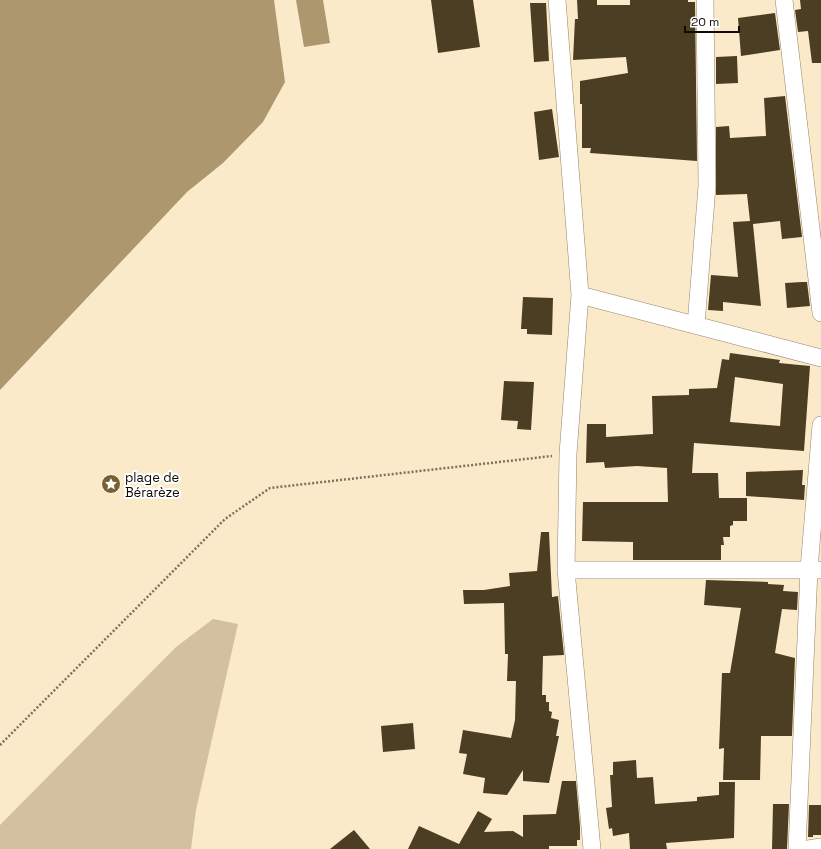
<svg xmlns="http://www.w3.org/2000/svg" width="821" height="849" font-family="'Space Grotesk',sans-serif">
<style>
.green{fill:#d2c0a0}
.water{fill:#ac976e}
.building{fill:#4c3e23;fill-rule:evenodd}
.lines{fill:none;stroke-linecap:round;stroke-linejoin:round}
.minor-casing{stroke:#948467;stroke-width:18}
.path{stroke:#7c715e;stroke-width:2.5;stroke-dasharray:2 2;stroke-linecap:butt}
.minor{stroke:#fff;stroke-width:17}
.labels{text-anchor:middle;stroke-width:4;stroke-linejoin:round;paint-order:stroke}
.poi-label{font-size:13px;fill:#100a02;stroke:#fff;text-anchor:start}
</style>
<rect width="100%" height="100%" fill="#fbeaca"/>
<path class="green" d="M213,619L238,624L196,810L191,849H0V825L176,647Z"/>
<path class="water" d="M0,0H274L285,82L263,122L223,163L187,192L0,390Z
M296,0H323L330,43L304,47Z"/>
<path class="building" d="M431,0H473L480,47L438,53Z
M577,0H597V5H630V0H688V2H695L697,161L590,153L591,148H582V104H580V81L628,73L626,57L573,60L575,19H578Z
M800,0H821V63H812L808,31L798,32L795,10L801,9Z
M530,3H546L549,61L534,62Z
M775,13L780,50L741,56L738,18Z
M737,56L738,83L716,84V57Z
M785,96L802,237L782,239L780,221L753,224L761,306L723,302V311L708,310L711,275L738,277L733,222L750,221L747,194L716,195V127L729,126L730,138L766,136L764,98Z
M552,109L559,157L539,160L534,112Z
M802,282H807L810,306L787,308L785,283Z
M523,297L553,298L552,335L527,334V329H521Z
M730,353L780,360L779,363L810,366L804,451L694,443L692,473H718L719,498H747V521H733V525L730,526V537H723L724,545H721V560H633V542L582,541L583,502H668L667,468L637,466L605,468L604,462L586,463L587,424H606V437L653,434L652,396L689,395V389L717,388L722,359L729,360ZM735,377L783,384L780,426L730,422Z
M504,381L534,382L531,430L517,429L518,421L501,420Z
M803,470L802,485H805L804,500L746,496V472Z
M541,532H549L552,597L558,596L564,655L543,656L542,695H546V702H549V711L552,712L551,718L559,720L556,736H559L549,783L523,781V770L507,795L483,793L485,778L463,774L467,754L459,753L463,730L511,738L515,720L516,681H507L508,654H505L504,603L464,604L463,590H484L510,586L509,573L537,571Z
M706,580L768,582V584L784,585L783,591L798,592L797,610L782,609L775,653L795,658L792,736H761L760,780H723L724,748L719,749L722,673H730L741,608L704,605Z
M413,723L415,749L383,752L381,726Z
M636,760L637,778L653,777L655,804L697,801V797L719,795V782H735L734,838L666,843L667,849H630L629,833L613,836L612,828L609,829L606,808L612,807L610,775H613V762Z
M562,781H576L580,827V840H577V846H549V849H408L419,826L459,844L478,811L492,819L484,832L513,831L523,837V815L556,814Z
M773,804H789L787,849H772Z
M809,805H821V835H813V837H808Z
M354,830L370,849H330Z"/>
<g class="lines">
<defs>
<path id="minor" d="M557,0L580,295L568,454L566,570L592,849
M784,0L821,313
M580,295L821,358
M696,325L707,186L705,0
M566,570H819
M797,849L809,569L821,425
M808,849L821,847"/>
</defs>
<use href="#minor" class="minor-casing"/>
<path class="path" d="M0,745L225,519L270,488L552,456"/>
<use href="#minor" class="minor"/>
</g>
<defs>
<symbol id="sight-disc" viewBox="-11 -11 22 22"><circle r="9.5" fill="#786031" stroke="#fff"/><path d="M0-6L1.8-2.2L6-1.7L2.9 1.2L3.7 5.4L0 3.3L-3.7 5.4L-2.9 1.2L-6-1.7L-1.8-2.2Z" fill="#fff"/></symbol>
</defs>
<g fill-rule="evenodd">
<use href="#sight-disc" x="100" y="473" width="22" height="22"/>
</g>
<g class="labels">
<g class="poi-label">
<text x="125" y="482">plage de<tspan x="125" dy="15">Bérarèze</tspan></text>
</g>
</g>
<path d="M685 26v6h54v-6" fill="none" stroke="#100a02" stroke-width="2"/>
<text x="691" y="26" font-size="12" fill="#100a02" stroke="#ffffff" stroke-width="3" paint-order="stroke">20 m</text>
</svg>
